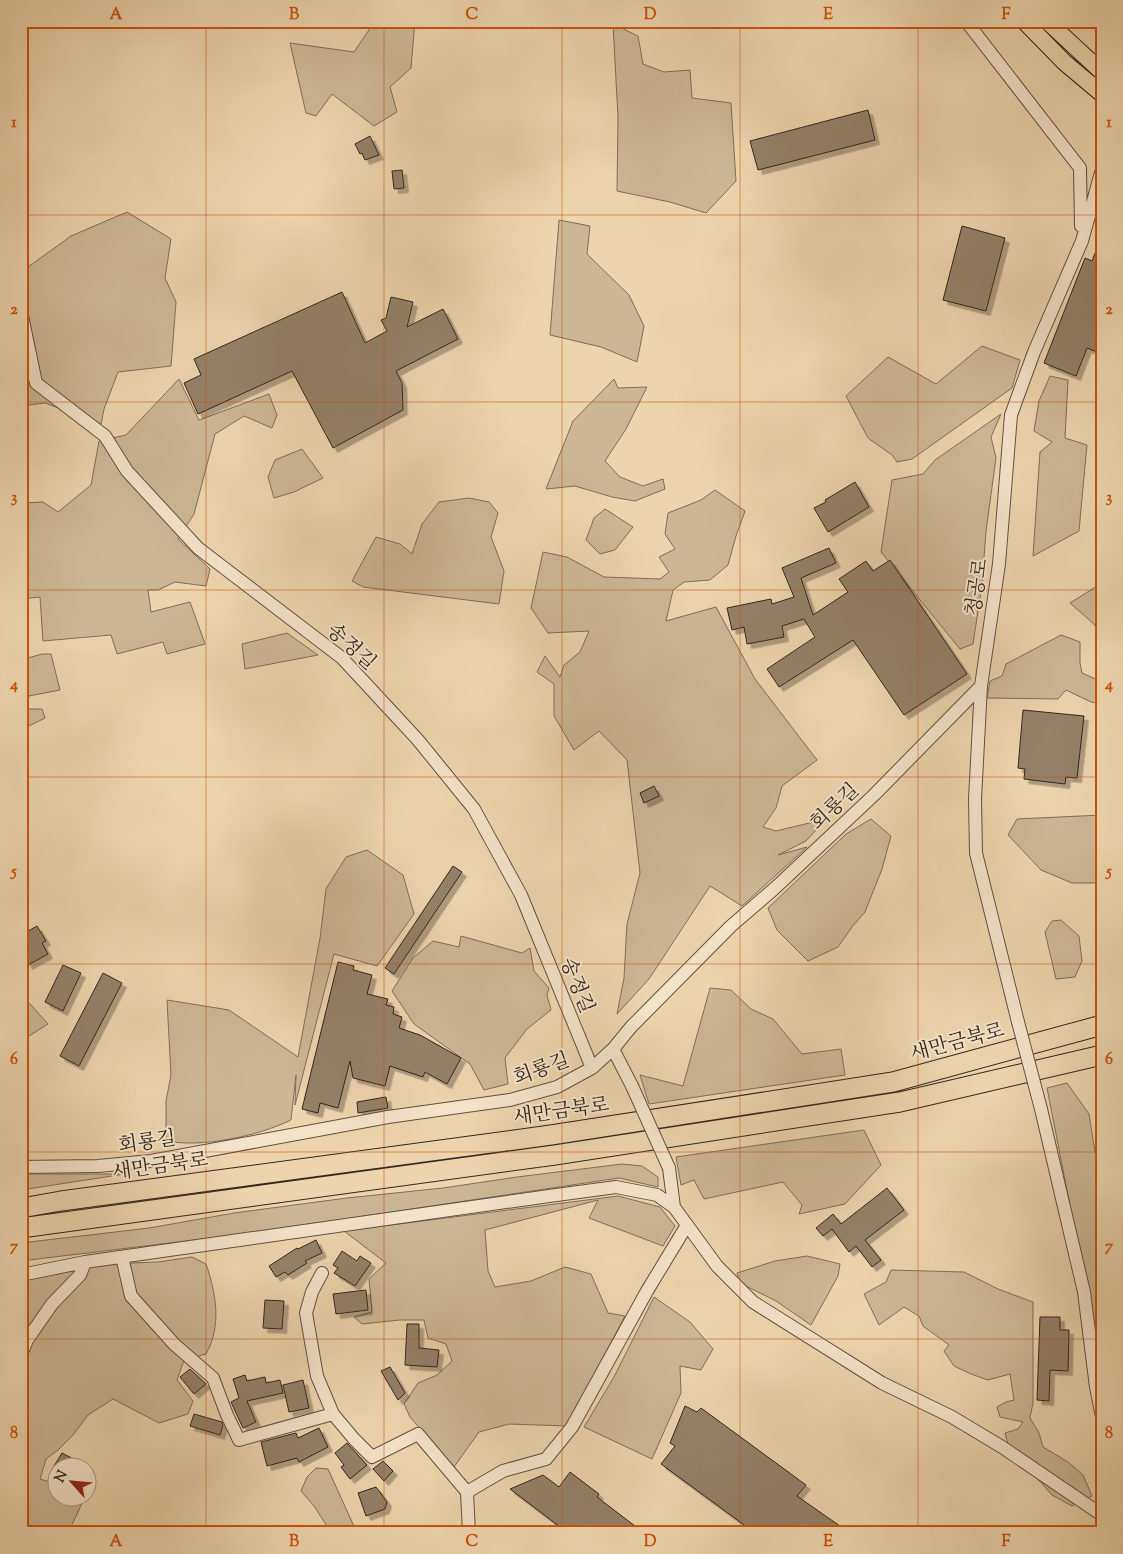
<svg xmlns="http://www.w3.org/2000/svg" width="1123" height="1554" font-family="'Sorts Mill Goudy','Noto Serif KR',serif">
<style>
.green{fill:#ccb794;stroke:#7f6f59}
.building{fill:#938168;stroke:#32271e;filter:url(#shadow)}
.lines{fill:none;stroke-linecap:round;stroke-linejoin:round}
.minor-casing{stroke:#605242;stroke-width:14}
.major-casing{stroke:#32271e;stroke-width:18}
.highway-casing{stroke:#32271e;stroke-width:21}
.minor{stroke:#f3e3c9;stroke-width:12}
.major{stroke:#ecd4ac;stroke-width:16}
.highway{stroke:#ecd4ac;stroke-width:19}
.minor-bridge-casing{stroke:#605242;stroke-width:14;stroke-linecap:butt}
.minor-bridge{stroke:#f3e3c9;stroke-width:12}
.grid{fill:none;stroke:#cd520f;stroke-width:1;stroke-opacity:0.55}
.labels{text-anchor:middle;stroke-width:4;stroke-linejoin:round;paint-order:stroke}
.street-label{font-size:20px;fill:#32271e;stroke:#f3e3c9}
.neatline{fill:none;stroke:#cd520f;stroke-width:2}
.grid-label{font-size:16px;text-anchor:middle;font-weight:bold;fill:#cd520f}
</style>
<defs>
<filter id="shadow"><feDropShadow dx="4.5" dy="4.5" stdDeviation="0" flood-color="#0004"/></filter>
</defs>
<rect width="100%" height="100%" fill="#ecd4ac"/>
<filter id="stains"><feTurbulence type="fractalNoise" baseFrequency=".004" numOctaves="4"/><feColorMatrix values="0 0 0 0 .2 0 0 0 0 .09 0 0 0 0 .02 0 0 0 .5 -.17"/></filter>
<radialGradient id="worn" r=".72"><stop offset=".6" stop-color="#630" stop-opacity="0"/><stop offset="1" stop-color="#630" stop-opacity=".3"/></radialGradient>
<path class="green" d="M375,21H400L408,26L415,21L411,68L390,87L397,112L374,126L332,94L316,116L306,113L290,43L354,52Z
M613,24L638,36L643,64L664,72L690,70L692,98L731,103L736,181L706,213L670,202L617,191L618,117Z
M127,212L171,239L165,278L176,302L171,366L118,372L104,409L101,424L45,403L21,406V268L28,267L71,236Z
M559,220L590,226L587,254L629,295L644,326L637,362L601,347L550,335Z
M982,346L1020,360L1012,388L912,459L897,462L892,455L868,438L846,396L888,357L936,384Z
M1050,376L1068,380L1065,438L1087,445L1079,531L1033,556L1040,452L1052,442L1034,431L1039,401Z
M179,379L199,420L269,394L277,415L272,428L244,416L215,434L194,514L178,539L210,569L206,586L175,582L158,590H148L151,612L190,602L205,644L167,654L163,642L117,654L111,635L43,641L40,597L21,599V501L24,503L43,502L58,512L91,485L99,441L126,435Z
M614,379L618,388L647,387L626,429L605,461L620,477L643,486L663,479L665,489L635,501L612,497L575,486L546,489L573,421Z
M1001,414L991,437L996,458L986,531L982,585L973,644L960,649L881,552L892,480L923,474L935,460Z
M302,449L323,478L294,492L274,498L268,477L275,460Z
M715,490L745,511L736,536L728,565L710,580L684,582L673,590L666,621L716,607L755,679L817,760L782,786L776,808L763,827L776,831L826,819L806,841L778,855L807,847L742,906L710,886L649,979L617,1014L624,978L627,924L640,873L627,760L599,731L574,750L554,716V684L537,672L545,656L560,677L564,665L580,652L589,631L548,633L531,608L543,552L567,557L604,577L660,579L669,572L659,557L675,549L665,534L668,513L701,500Z
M469,498L489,502L498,513L491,537L504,571L499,604L363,587L352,581L376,537L400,544L412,554L422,524L439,502Z
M605,509L633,527L615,550L600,554L586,540L594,518Z
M1102,583V649L1101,650L1095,625L1070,603Z
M287,633L318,655L245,669L242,644Z
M1061,635L1080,642V663L1082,673L1102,682V704L1091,702L1066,690L1058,699L987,698L990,681L1002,676L1006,664Z
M42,654H51L60,690L29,696L27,709H42L45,718L21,730V660Z
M1102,815V887L1095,883H1072L1041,870L1008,835L1017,819Z
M871,819L891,836L882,869L865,912L852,927L838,947L808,961L777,930L768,908L846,834Z
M367,850L403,875L414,914L377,966L334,954L295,1105L296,1075L291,1120C258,1136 202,1148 166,1141V1101L171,1075L167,1000L229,1010L298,1057L320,938L326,889L346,857Z
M1061,920L1079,936L1082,961L1075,977L1056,979L1045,932L1052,921Z
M461,936L522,953L530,948L534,971L549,988L547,995L551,1010L527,1029L505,1058L508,1084L484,1090L470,1064L414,1024L392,991L413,958L433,941L459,947Z
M710,988L731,990L751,1009L773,1019L802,1054L841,1049L845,1075L649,1104L640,1075L683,1086Z
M21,994L48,1024L21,1041Z
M1067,1083L1089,1114L1102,1196L1101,1364L1047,1088Z
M864,1130L881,1165L845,1204L799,1214L802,1205L783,1182L704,1199L694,1180L681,1185L676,1157Z
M622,1164L642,1166L658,1177V1187L619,1178L244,1234L21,1261V1243L149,1228L234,1213L347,1198L443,1188L517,1177Z
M21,1174H125L21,1190Z
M618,1196L660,1207L675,1226L663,1246L589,1218L598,1200L485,1230L488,1271L495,1287L531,1281L565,1267L591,1274L608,1313L625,1316L567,1426L509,1424L479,1432L454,1467L410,1417L404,1404L418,1383L437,1375L452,1361L446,1344L428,1338L424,1320H400L362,1324L354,1317L372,1312L369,1279L386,1263L344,1231Z
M807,1256L840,1264L838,1276L811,1325L776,1301L740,1283L737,1273L775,1261Z
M192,1257L206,1264C216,1293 222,1326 206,1354L184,1360L177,1380L193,1401L188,1414L159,1423L113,1399L88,1415L73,1435L58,1450L46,1459L40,1479L57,1484L58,1496L85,1497L68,1533H21V1280L107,1264L158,1262Z
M891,1270L964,1272L998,1289L1033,1302V1403L1030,1418L1039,1433L1043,1447L1068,1462L1083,1475L1092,1496L1072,1506L1052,1495L1037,1478L1008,1444L1005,1433L1018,1429L1023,1422L1000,1417L997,1407L1006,1402L1014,1400L1010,1374L988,1380L971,1374L954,1366L944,1351L949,1345L923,1326L919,1316L904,1307L879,1325L864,1294L886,1282Z
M654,1297L690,1322L713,1349L701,1370L680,1366L681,1393L652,1459L584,1427L614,1377Z
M316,1468L328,1469L357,1533H325L327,1526L314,1506L301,1491L307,1477Z"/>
<path class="building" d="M868,110L875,140L758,170L750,141Z
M370,136L379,155L365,160L362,153L360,154L355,144Z
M402,170L404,188L394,189L392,171Z
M962,226L1005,238L986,311L943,300Z
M1101,238L1102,354L1087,348L1076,376L1044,363L1085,258L1092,261Z
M342,292L365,343L387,331L381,320L386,318L391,297L413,302L407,327L443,309L458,339L396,371L402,383L403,410L333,448L292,371L198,414L184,383L201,375L194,359Z
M855,482L869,507L828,532L814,508L826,502L825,500Z
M829,548L836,563L801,578L813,615L848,592L839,579L866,561L873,571L890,560L967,674L904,715L853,640L779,687L767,669L815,637L804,619L782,626L784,637L747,644L744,627L732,630L727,608L771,599L772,604L794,597L782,568Z
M1023,710L1084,716L1077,778L1066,777L1065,784L1024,779L1025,769L1018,768Z
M654,786L659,796L644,803L640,793Z
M453,866L462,872L394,974L385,968Z
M37,926L46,941L42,943L48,954L28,965L21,952V935Z
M338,962L354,966L353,970L372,975L367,994L388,999L386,1005L394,1007L393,1014L402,1017L399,1028L420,1035L461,1058L447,1084L425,1072L423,1077L390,1066L385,1086L353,1078L350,1061L338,1108L320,1103L318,1113L302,1109Z
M63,965L81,973L63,1011L45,1002Z
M103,973L122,983L79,1066L60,1056Z
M386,1097L388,1108L358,1113L357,1102Z
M887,1188L904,1210L865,1240L881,1260L872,1267L856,1246L849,1252L832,1229L823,1236L816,1228L833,1214L841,1224Z
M316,1240L322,1253L305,1261L307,1263L288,1275L285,1272L276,1277L269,1266L297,1248L298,1249Z
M342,1251L357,1261L360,1256L371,1263L355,1286L334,1273L338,1268L333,1265Z
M366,1290L368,1310L336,1314L333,1294Z
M265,1300L284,1301L282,1329L263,1328Z
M1040,1317H1060V1330H1069L1068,1371L1050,1370L1049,1401L1037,1400Z
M407,1324H419V1348L439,1350L437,1367L405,1365Z
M390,1367L405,1393L398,1400L381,1371Z
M190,1369L206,1384L194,1394L180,1377Z
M245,1375L247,1381L265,1377L266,1383L280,1380L283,1393L247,1401L256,1422L243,1428L231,1402L239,1398L233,1379Z
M303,1380L309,1408L289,1412L283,1385Z
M685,1406L697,1412L701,1408L806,1485L797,1496L850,1533H755L661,1464L675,1446L670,1443Z
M194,1414L222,1422L223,1425L220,1435L190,1426Z
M319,1428L328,1447L299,1462L297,1458L267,1466L261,1442L296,1433L298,1438Z
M347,1443L367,1465L350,1479L341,1467L344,1465L335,1453Z
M62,1453L87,1466H54Z
M383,1461L393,1471L384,1481L373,1469Z
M570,1472L599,1494L597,1497L644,1533H568L510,1489L543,1475L559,1487Z
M376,1487L387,1502L385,1509L366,1516L358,1493Z"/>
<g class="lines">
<defs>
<path id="minor" d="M966,21L1080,168L1081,226
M21,311L36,383L105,436L127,471L198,548L342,658L418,740L474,809L521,895L592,1068
M1018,1022L976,853L975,799L981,686L999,564L1011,415L1034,352L1082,241L1102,169
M613,1049L632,1086
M1041,1109L1084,1292L1096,1387L1102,1417
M21,1167L98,1166L151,1161L388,1117L510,1100L557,1087L592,1068L613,1049L631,1027L731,926L775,888L874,795L981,686
M669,1168L674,1207
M122,1257L131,1296L174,1344L213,1378L227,1415L239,1440L333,1414L354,1439L372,1457L418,1434L467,1492L503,1471L546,1459L572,1427L647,1291L687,1225
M322,1273L312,1292L306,1313L317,1376L333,1414
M21,1275L85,1262L549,1196L616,1187L657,1195L674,1207L717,1266L753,1302L882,1383L952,1417L1002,1447L1102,1515
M21,1355L27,1340L52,1304L80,1275L85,1262
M467,1492L469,1533"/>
<path id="major" d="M1024,21L1064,62L1102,94
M1047,21L1102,72"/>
<path id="highway" d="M21,1208L61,1201L551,1135L893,1082L1102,1025
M21,1228L555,1155L900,1102L1102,1055"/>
</defs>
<use href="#minor" class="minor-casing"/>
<use href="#major" class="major-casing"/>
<use href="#highway" class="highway-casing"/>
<use href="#minor" class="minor"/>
<use href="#major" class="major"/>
<use href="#highway" class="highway"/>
<defs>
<path id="minor-bridge" d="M1018,1022L1041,1109
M632,1086L669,1168"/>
</defs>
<use href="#minor-bridge" class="minor-bridge-casing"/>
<use href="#minor-bridge" class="minor-bridge"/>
</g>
<path class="grid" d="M206,21V1533M384,21V1533M562,21V1533M740,21V1533M918,21V1533M21,215H1102M21,402H1102M21,590H1102M21,777H1102M21,964H1102M21,1152H1102M21,1339H1102"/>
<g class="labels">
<g class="street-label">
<text transform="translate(976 587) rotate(-82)" y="7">청공로</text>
<text transform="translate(352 646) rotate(42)" y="7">송정길</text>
<text transform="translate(834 806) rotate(-43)" y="7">회룡길</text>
<text transform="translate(578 985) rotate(68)" y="7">송정길</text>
<text transform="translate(957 1041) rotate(-15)" y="7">새만금북로</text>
<text transform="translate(541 1068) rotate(-20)" y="7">회룡길</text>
<text transform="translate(561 1110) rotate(-8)" y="7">새만금북로</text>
<text transform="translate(147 1141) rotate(-8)" y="7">회룡길</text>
<text transform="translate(160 1165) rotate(-8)" y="7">새만금북로</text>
</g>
</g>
<rect width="1123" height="1554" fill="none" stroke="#ecd4ac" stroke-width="55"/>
<g transform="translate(72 1482) rotate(297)"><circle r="24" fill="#f3e3c9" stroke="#a69885"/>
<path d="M0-4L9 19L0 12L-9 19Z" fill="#8f2418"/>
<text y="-8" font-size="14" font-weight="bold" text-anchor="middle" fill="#32271e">N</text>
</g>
<rect x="28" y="28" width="1068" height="1498" class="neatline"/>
<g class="grid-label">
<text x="116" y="19">A</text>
<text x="294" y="19">B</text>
<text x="472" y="19">C</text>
<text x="650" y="19">D</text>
<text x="828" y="19">E</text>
<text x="1006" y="19">F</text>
<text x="14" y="127">1</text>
<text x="1109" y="127">1</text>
<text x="14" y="314">2</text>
<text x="1109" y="314">2</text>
<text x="14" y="502">3</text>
<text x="1109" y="502">3</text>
<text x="14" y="689">4</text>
<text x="1109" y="689">4</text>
<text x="14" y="876">5</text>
<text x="1109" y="876">5</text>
<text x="14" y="1064">6</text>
<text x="1109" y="1064">6</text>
<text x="14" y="1251">7</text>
<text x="1109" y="1251">7</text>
<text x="14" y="1438">8</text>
<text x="1109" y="1438">8</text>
<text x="116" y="1546">A</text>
<text x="294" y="1546">B</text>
<text x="472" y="1546">C</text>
<text x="650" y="1546">D</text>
<text x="828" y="1546">E</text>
<text x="1006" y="1546">F</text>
</g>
<rect width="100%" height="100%" filter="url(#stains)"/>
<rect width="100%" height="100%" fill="url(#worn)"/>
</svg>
